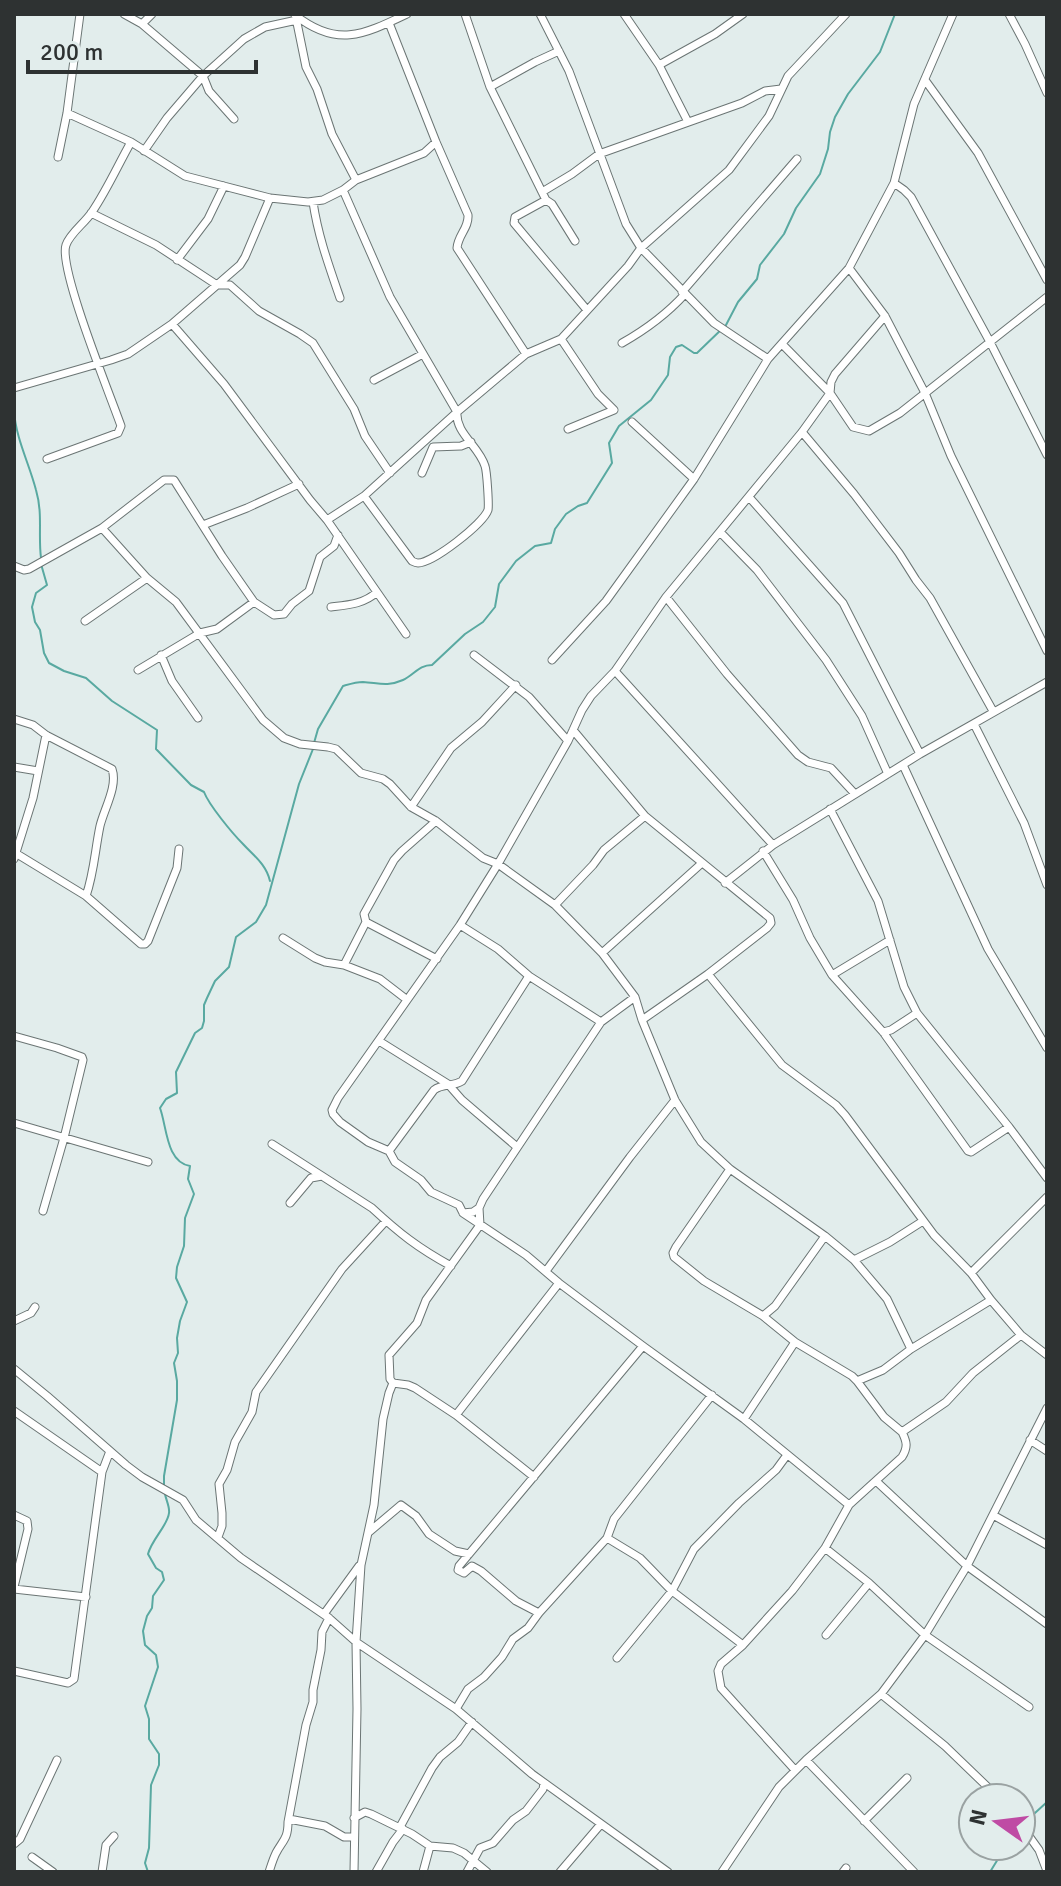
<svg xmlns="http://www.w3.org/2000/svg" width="1061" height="1886" font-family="Signika,sans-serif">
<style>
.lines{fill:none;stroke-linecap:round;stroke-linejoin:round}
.stream{stroke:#59a9a1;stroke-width:2}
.minor-casing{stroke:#6b7574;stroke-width:9}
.minor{stroke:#fff;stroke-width:7}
</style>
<rect width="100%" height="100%" fill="#e2edec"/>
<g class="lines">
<path class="stream" d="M14,16V14
M14,411C16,439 29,463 36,490C43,514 38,534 41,558
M41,564L47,585L36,593L32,607L35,622L40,630L44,653L49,663L64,671L86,678L112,701L157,730L156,749L191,785L204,792C209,805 232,833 243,844C254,856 266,864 270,881
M314,743L318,729L343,686C350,684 356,682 363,682C379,683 387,687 403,680C414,675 419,665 432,665L465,634L483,622L495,607L499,584L516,561L535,546L551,543L555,529L566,514L578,506L587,503L612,463L609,443L619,426L651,400L668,375L670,357L676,347L682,345L694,353H697L726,325L738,302L757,279L760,265L784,234L796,208L820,174L828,149L830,132L835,117L848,94L880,52L895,14
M164,1487V1476L177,1400V1381L174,1363L178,1353L177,1338L180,1321L187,1302L176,1278L177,1267L184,1246L185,1218L194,1194L188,1179L190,1166C166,1162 167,1127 160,1108L166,1099L177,1093L176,1072L195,1033L202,1028L204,1021V1005L207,998L215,981L229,967L236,937L256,922L266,905L299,784L313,749
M1024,1823L1047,1802
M148,1872L145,1863L149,1848L151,1785L159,1765V1754L149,1739V1719L145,1706L158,1667L156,1655L145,1645L143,1631L147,1616L152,1608L153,1596L164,1580L162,1572L156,1568L148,1554C152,1539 168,1525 169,1513C170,1507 166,1500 165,1494
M990,1872L1006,1846"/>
<defs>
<path id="minor" d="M124,14L142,24L203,76L209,91L234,119
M465,14L490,87L546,200L515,217L514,223L587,310
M540,14L569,71L626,224L641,248L714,323L768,359
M624,14L659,65L688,122
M1009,14L1025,44L1047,93
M295,15C337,48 363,35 407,14
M296,18L306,67L317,89L332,134L356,180
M389,23L436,142L468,215C469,228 458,235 457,248L526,354
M142,24L152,14
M659,65L715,34L743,14
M925,80L978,153L1047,280
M490,87L535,62L559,51
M67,113L131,142L185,176L270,198L308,202L323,200L343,190L356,180L424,153L436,142
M144,151L167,118L203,76L244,39L265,27L297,20
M58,157L67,113L80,14
M894,183L904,190L911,197L990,342L1047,455
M343,190L390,297L457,412C455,433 479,446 485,466C487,472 489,505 488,510C483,524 433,563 418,563C416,563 414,562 412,561L364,496
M542,192L572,174L599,154L742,103L765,91L781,89
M546,200L552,204L575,241
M313,202C318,236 329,266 340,298
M91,213L156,245L217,285H230L259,311L300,334L313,343L354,409L365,436L390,473
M177,260L208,219L224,186
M849,268L885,316L925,393L951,456L1047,651
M682,292L797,159
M172,324L224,384L310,500L327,520L406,634
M561,339L598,394L614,410L568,429
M622,343C645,330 666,315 685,294
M782,344L830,393L853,427L869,431L900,413L1047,297
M374,380L423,354
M14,388L111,360L128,354L172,324L240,265L245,257L270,198
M632,422L694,479
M802,432L854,494L899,553L916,580L930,598L993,711
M47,459L118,433L121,426C111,397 58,268 66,245C70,233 85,223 92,212C107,190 118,165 131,142
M422,473L433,447L461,446L471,442
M749,497L843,603L920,754
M327,520L364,496L457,412L526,354L561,339L628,266L641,248L729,170L769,116L788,76L846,14
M203,525L247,508L299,484
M102,528L147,578L176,602L263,720L284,738L300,744L328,747L336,749L361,773L383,779L390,784L411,807L436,821L483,858L498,864L555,905L602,953L635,997L642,1020L675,1100L701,1142L730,1169L825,1236L854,1260L887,1299L911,1349
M720,532L757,570L826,660L862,716L888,774
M14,566L24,570L29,569L102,528L164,480H174L222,556L254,602L217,629L200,633L138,670
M666,597L727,674L798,755L808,762L831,768L855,794
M254,602L274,615L284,614L292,604L309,591L320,557L334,546L338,535
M331,607C348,605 364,604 377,592
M85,621L147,578
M161,655L172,681L198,718
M474,655L529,697L568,741
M552,660L606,601L694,479L768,359L849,268L894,183L914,104L953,14
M615,671L773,845
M14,719L33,725L46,735L112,769C118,786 104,809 100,826C95,850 94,873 86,896
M974,724L1024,823L1047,885
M573,730L645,816L770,918L771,923L767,928L708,974L642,1020
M903,765L988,949L1047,1048
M14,767L38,771
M411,807L451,748L482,722L516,685
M830,809L878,901L904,987L917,1013L1009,1127L1047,1178
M436,821L402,851L394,860L364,914L366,922L437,959
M763,851L793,900L810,938L832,975L883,1032L968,1151L971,1152L1009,1127
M17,854L86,896L141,944H145L148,941L177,868L179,849
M14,859L33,798L46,735
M725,883L773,845L920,754L1047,682
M555,905L593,865L604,850L645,816
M460,925L498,949L529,976
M283,938L315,958L325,962L344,965L380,979L406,999
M602,953L702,863
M344,965L366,922
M708,974L782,1065L836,1105L845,1115L934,1235L971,1273L991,1300L1021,1335L1047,1355
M832,975L890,940
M883,1032L891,1030L917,1013
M14,1036L57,1048L82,1057L83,1060L64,1138L43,1211
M379,1041L448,1084L462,1100L517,1147
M14,1123L148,1162
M272,1144L372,1208C399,1233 418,1248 451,1266
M389,1151L434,1090C443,1083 453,1087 462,1081L529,976L601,1022
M730,1169L676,1247L673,1253L674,1257L704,1281L763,1316L795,1342L852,1376L857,1381L884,1417L902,1432
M290,1203L311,1178L322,1176
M479,1208L473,1212L463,1213L459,1205L431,1192L421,1180L395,1162L389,1151L368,1142L340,1122L333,1114L332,1110L338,1098L460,925L498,864L568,741L582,710L591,696L615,671L666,597L802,432L830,393L831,382L835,374L885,316
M463,1213L526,1255L559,1283L643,1346L744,1419L849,1505
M854,1260L890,1242L923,1221
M546,1271L630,1157L675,1100
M971,1273L1047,1197
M763,1316L775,1306L825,1236
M14,1321L31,1313L35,1307
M14,1369L47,1396L126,1465L142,1477L183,1500L196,1520L241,1558L329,1618L356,1642L456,1709L532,1774L668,1872
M857,1381L883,1370L911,1349L991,1300
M393,1383L408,1385L415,1388L456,1415L534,1477
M14,1411L102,1472
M456,1415L559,1283
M744,1419L795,1342
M1030,1440L1047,1451
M876,1481L967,1566L1047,1624
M14,1515L27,1521L28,1529L14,1587
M993,1515L1047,1545
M369,1532L401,1505L416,1516L429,1534L455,1551L469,1554
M218,1537L222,1526V1513L219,1484L227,1470L235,1442L252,1412L256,1392L342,1269L385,1222
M607,1538L640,1558L672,1591L743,1645
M825,1548L869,1583L925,1635L1029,1707
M14,1589L86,1597
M539,1613L516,1601L481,1571L472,1566L464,1573L458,1570L459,1566L643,1346
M324,1614L359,1566
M826,1635L869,1583
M617,1658L672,1591L694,1549L739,1503L776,1470L787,1455
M14,1671L68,1683L74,1679L102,1472L110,1451
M881,1694L945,1746L999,1798
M456,1709L468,1689L484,1677L502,1657L513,1639L528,1628L539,1613L607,1538L614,1519L712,1395
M806,1760L914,1872
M795,1770L721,1688L718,1671L721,1664L743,1645L792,1591L825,1548L849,1505L902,1457C908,1447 907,1442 902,1432L946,1402L973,1373L1021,1335
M354,1818L365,1812L371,1814L412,1834L430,1846L453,1848L464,1853L487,1872
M289,1819L325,1826L344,1837H354
M864,1821L907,1778
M1021,1825L1039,1850L1047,1871
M400,1827L432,1768L440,1757L458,1742L472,1722
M14,1844L20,1839L57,1760
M32,1857L53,1872
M102,1872L106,1845L114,1836
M269,1872C271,1866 273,1859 276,1853C283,1840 288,1839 288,1822L306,1725L313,1702V1690L321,1650L322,1632L329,1618
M354,1872L357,1709L356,1642L361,1565L374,1505L383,1419L389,1393L393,1383L390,1379L389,1355L417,1323L426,1300L480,1225L479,1208L483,1199L601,1022L635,997
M376,1872L393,1842L403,1829
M423,1872L430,1846
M467,1872L480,1848L493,1843L513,1820L526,1811L543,1789L544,1783
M560,1872L601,1824
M722,1872L779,1787L806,1760L881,1694L925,1635L967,1566L1047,1408
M843,1872L846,1868"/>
</defs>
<use href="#minor" class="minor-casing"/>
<use href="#minor" class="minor"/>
</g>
<rect width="1061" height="1886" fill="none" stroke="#2e3232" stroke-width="32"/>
<g transform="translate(997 1822) rotate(284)"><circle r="38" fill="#e2edec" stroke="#9aa2a2" stroke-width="2"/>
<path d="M0-6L14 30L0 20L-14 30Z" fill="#bf4ba4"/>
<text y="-12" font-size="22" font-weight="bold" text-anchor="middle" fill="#2e3232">N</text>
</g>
<path d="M28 60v12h228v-12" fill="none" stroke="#2e3232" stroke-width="4"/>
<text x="40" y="60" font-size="24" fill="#2e3232" stroke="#e2edec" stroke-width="6" paint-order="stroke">200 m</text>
</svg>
